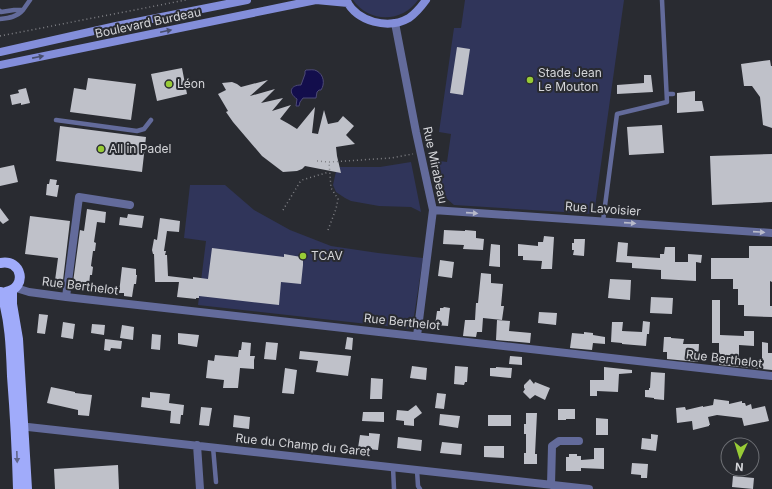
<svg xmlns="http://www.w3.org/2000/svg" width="772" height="489" font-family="Inter,sans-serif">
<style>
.green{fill:#30355a}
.water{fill:#130e4c;stroke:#4d4a76}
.building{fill:#bfc1c9}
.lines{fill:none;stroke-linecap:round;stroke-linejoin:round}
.path{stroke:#818287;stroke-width:1.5;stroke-dasharray:1 3;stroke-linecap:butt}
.service{stroke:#636b9b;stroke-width:4.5}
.minor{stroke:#636b9b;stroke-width:8}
.secondary{stroke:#838eda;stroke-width:8}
.primary{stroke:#a0abfa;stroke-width:10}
.oneway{fill:#484e6c}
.oneway2{fill:#b8baca}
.oneway3{fill:#5f658b}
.poi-dot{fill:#98cb36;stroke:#292b31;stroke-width:1.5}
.labels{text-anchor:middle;stroke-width:4;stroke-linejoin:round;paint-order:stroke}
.street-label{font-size:12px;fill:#d4d5d9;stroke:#292b31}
.poi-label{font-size:12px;fill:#d4d5d9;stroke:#292b31;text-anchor:start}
</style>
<rect width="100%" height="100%" fill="#292b31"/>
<path class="green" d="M353,0H418C402,23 369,23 353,0Z
M465,0H624L594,214L454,205L438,191L431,160L447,162L451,134L439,132L454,28H461Z
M411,162L421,212L411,207L379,206L351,201L345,198L336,192L333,185L337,167H380Z
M190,185H225L254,210L290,230L331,246L378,253L423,258L412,329L198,305L206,241L184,238Z"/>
<path class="water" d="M306,70C310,70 314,69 317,71C324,75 325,84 321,90H319L317,92L316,98H303L300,102L299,106H296L297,99C288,93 290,85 301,85L305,74V71Z"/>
<path class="building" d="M457,47L470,49L463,95L450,93Z
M770,60L771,66H772V128L763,125L760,97L752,86H744L741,64Z
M182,68L187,94L157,101L151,74Z
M644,75H651L653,92L617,94V85L644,83Z
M88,78L136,84L131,120L70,112L74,88L86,90Z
M268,80L250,96L275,89L261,103L283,98L272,111L291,105L280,119L289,124L297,129L315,107L312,133L318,134L324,110L328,124L338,122L343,116L354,126L346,135L355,144L336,147L337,156L341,173L305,166L302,169L297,171L283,172L262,156L233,122L226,112L228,111L218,94L226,90L222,83L232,82L237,84L241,87Z
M26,88L30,103L21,105V103L12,105L10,95L19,93L18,90Z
M695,91V101H702L704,111L677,113V93Z
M662,125L664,153L629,155L627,127Z
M60,126L146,137L142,172L56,161Z
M772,154V202L712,205L710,156Z
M14,165L18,182L0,186V168Z
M50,179L57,180L56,185H59L57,197L46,195L47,184H49Z
M0,208L9,220L3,224L0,221Z
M87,209L106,212L105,223L97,222L94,242L96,243L95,251H93L91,266L93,267L92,275H90L89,285L74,283L72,290L80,230L84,231Z
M128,214L144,216L142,228L119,225L120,217L127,218Z
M30,216L70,221L62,289L54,288L58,258L25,254Z
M160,218L180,221L179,232L167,231L164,251H166L165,255H167L168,276L193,279V277L208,279L212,248L284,257V254L301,257L303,259V265L301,284L281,282L279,305L199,296V298H196V299L177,297L179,282H155L154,254H153L152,250L154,239L157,240Z
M444,230L465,231V230L476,231V238L484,239L483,250L463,249L464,245L443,244Z
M544,236L554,237L552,269H541L542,261L523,260V256H518V244L538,246V242H543Z
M574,239H585L584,256L573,255L574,250H572V243H574Z
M618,242L628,243L627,256L660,258V254H664L665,247H675V262H688V254L702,255L701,263L696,262V281L661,279V270L632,268V263L616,262Z
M491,244L500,245V267L489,266Z
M749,246H772V282L770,281V306H772V317L744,316V305H738V289H733V279H711V258H749Z
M440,260L454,262L452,278L438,276Z
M122,267L136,269V275H137L136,284H134L132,297L124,296V293H119Z
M481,273L491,274V283L503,284L501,306H504L502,320L483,318L482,332H477L476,337L463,336L465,320H475L476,303H478Z
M610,279L631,280L630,300L608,298Z
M651,297L673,298L672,314L650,313Z
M712,300H720V335L744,336V331H754V346L739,345V361L762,362V342L768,343V353H772V370L719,365V343H712Z
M444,307L450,308L448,326L435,325L437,311H440V308H443Z
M539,312L557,313L556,325L538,323Z
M39,314L48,315L45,334L37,333Z
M497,320L510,321L509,331L531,333L530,343L496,340Z
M643,321L650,322L649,334H647L646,346L622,344V343L611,342L612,322H623L622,331L642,332Z
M63,322L75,324L73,339L61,337Z
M92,324L105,325L104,335L91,333Z
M122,325L134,327L133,340L120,338Z
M584,332L593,333V335L605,337V344L593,343L592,350L570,348L572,333L584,334Z
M178,333L199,335L197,347L178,344Z
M152,334L161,335L160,350L151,349Z
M347,337L353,338L352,350L345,349Z
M664,337H671V338L684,339L683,344H699L698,362L667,359V352H663Z
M105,339L122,341L121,349L111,348L110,351L104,350Z
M242,342L251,343L250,356H255L254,360V369L240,368L238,388H223L224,380L206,378L208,360L214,361L215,355L238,357L239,350H241Z
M266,342L278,343L276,360L264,359Z
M300,351L351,356L348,376L316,372L318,361L299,359Z
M510,356L522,357V365L509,364Z
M412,366L427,368L426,380L410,378Z
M455,366L468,367L467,382H465L464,385L454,384Z
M496,367L512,368L511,378L490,376V368H496Z
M604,367L632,370V373L619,374L618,392L597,391V396H590V380H604Z
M285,368L297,370L294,394L282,393Z
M651,372L665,373L664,400L654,399V398L645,397V390H649V388H650Z
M371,378L383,379L382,399H370Z
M530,379L534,384L535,382L550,388L545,400L535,395L530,399L523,392L525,389L524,388V385Z
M51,387L75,392V393L92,395L89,416L78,415V410L47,403Z
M150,392L170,394L169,403L184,405L183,415H181L180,424L170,423L171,411L141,407L142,397L150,398Z
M437,393L446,394L444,409L435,408Z
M714,399L729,401V404L742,401V403H745L746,406L751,404L752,409L765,406L769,421L744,426L742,418L717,415L708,417L710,425H709V426L693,430L692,421L677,423L676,408L685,407L686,410L703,406V407L713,405Z
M416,405L422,413L414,419V426L404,425V421L396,420L397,410L408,411Z
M201,407L212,408L209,426L199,425Z
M558,409H575V419H566V420H558Z
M363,412H384V422L362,421Z
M526,413H537L535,454H537V464H524V453H526V434H524V424H526Z
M440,414L460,416L458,428L439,425Z
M234,415L250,417L249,429L233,427Z
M488,415H511V426H488Z
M596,418L608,419V435H596Z
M369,433L380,434L378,450L358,448L360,435L369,436Z
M651,434L658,435L656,451L641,449L642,438L651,439Z
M398,437L422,440L421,451L397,448Z
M442,442L462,444L461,455L440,453Z
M484,446H504V458L484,457Z
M594,448H604V469L581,468V471H566V457H569V454H577V456H581V460L594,459Z
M632,463L648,464L647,478H641V475L631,474Z
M118,465L119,489H55L54,469Z
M733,476L754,478L753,489L732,487Z"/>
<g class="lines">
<path class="path" d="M0,36L186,0
M317,161L329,162L391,158L413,154
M283,210L300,182L302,180L329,172
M328,230L336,209L338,199L331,188L329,162"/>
<path class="service" d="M0,11L1,12L14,10H23L30,0
M0,19C9,18 17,17 23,10
M667,94H673
M56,120L137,131L144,129L151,120
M603,221L617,114L667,102L662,0
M213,447L216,482
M393,467L394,489
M417,470L418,486L420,489"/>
<path class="minor" d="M395,23L416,132L433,210L417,336
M433,210L772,233
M16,288L29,292L66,297L772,376
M66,297L79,197L130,205
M19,426L589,489
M197,445L200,489
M551,485L552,446L559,441H579"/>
<path class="secondary" d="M346,0C357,22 388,30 409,18C416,13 421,7 426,0
M0,52L116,26L247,0
M0,65L316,0L348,3"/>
<path class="primary" d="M0,263C22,258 28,288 6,292
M12,290V304L18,339L27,489
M1,292C10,319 11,348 12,376C15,414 17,451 18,489"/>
</g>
<defs><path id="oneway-solid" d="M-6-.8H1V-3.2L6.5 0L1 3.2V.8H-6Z"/></defs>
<g class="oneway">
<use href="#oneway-solid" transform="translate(166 31) rotate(-12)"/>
<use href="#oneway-solid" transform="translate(38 57) rotate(-11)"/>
</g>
<g class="oneway2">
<use href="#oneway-solid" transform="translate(472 213) rotate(4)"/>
<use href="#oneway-solid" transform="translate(630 223) rotate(4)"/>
<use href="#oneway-solid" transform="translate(759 232) rotate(4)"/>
</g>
<use class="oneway3" href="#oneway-solid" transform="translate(17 457) rotate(88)"/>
<g class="poi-dot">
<circle cx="530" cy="80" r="4"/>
<circle cx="169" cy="84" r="4"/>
<circle cx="101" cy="149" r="4"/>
<circle cx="303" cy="256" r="4"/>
</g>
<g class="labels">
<g class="street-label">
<text transform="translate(148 23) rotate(-12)" y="4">Boulevard Burdeau</text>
<text transform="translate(435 165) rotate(78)" y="4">Rue Mirabeau</text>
<text transform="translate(603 209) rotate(4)" y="4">Rue Lavoisier</text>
<text transform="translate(80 286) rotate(7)" y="4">Rue Berthelot</text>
<text transform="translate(402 322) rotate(6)" y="4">Rue Berthelot</text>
<text transform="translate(724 359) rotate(7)" y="4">Rue Berthelot</text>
<text transform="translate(303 445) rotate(6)" y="4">Rue du Champ du Garet</text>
</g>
<g class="poi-label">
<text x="538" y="77">Stade Jean<tspan x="538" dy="14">Le Mouton</tspan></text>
<text x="177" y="88">Léon</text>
<text x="109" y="153">All in Padel</text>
<text x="311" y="260">TCAV</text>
</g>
</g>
<g transform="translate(740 457) rotate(184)"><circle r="19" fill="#292b31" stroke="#6d6f74"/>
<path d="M0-3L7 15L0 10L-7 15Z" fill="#98cb36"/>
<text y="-6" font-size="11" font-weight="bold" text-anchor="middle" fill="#d4d5d9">N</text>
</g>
</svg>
